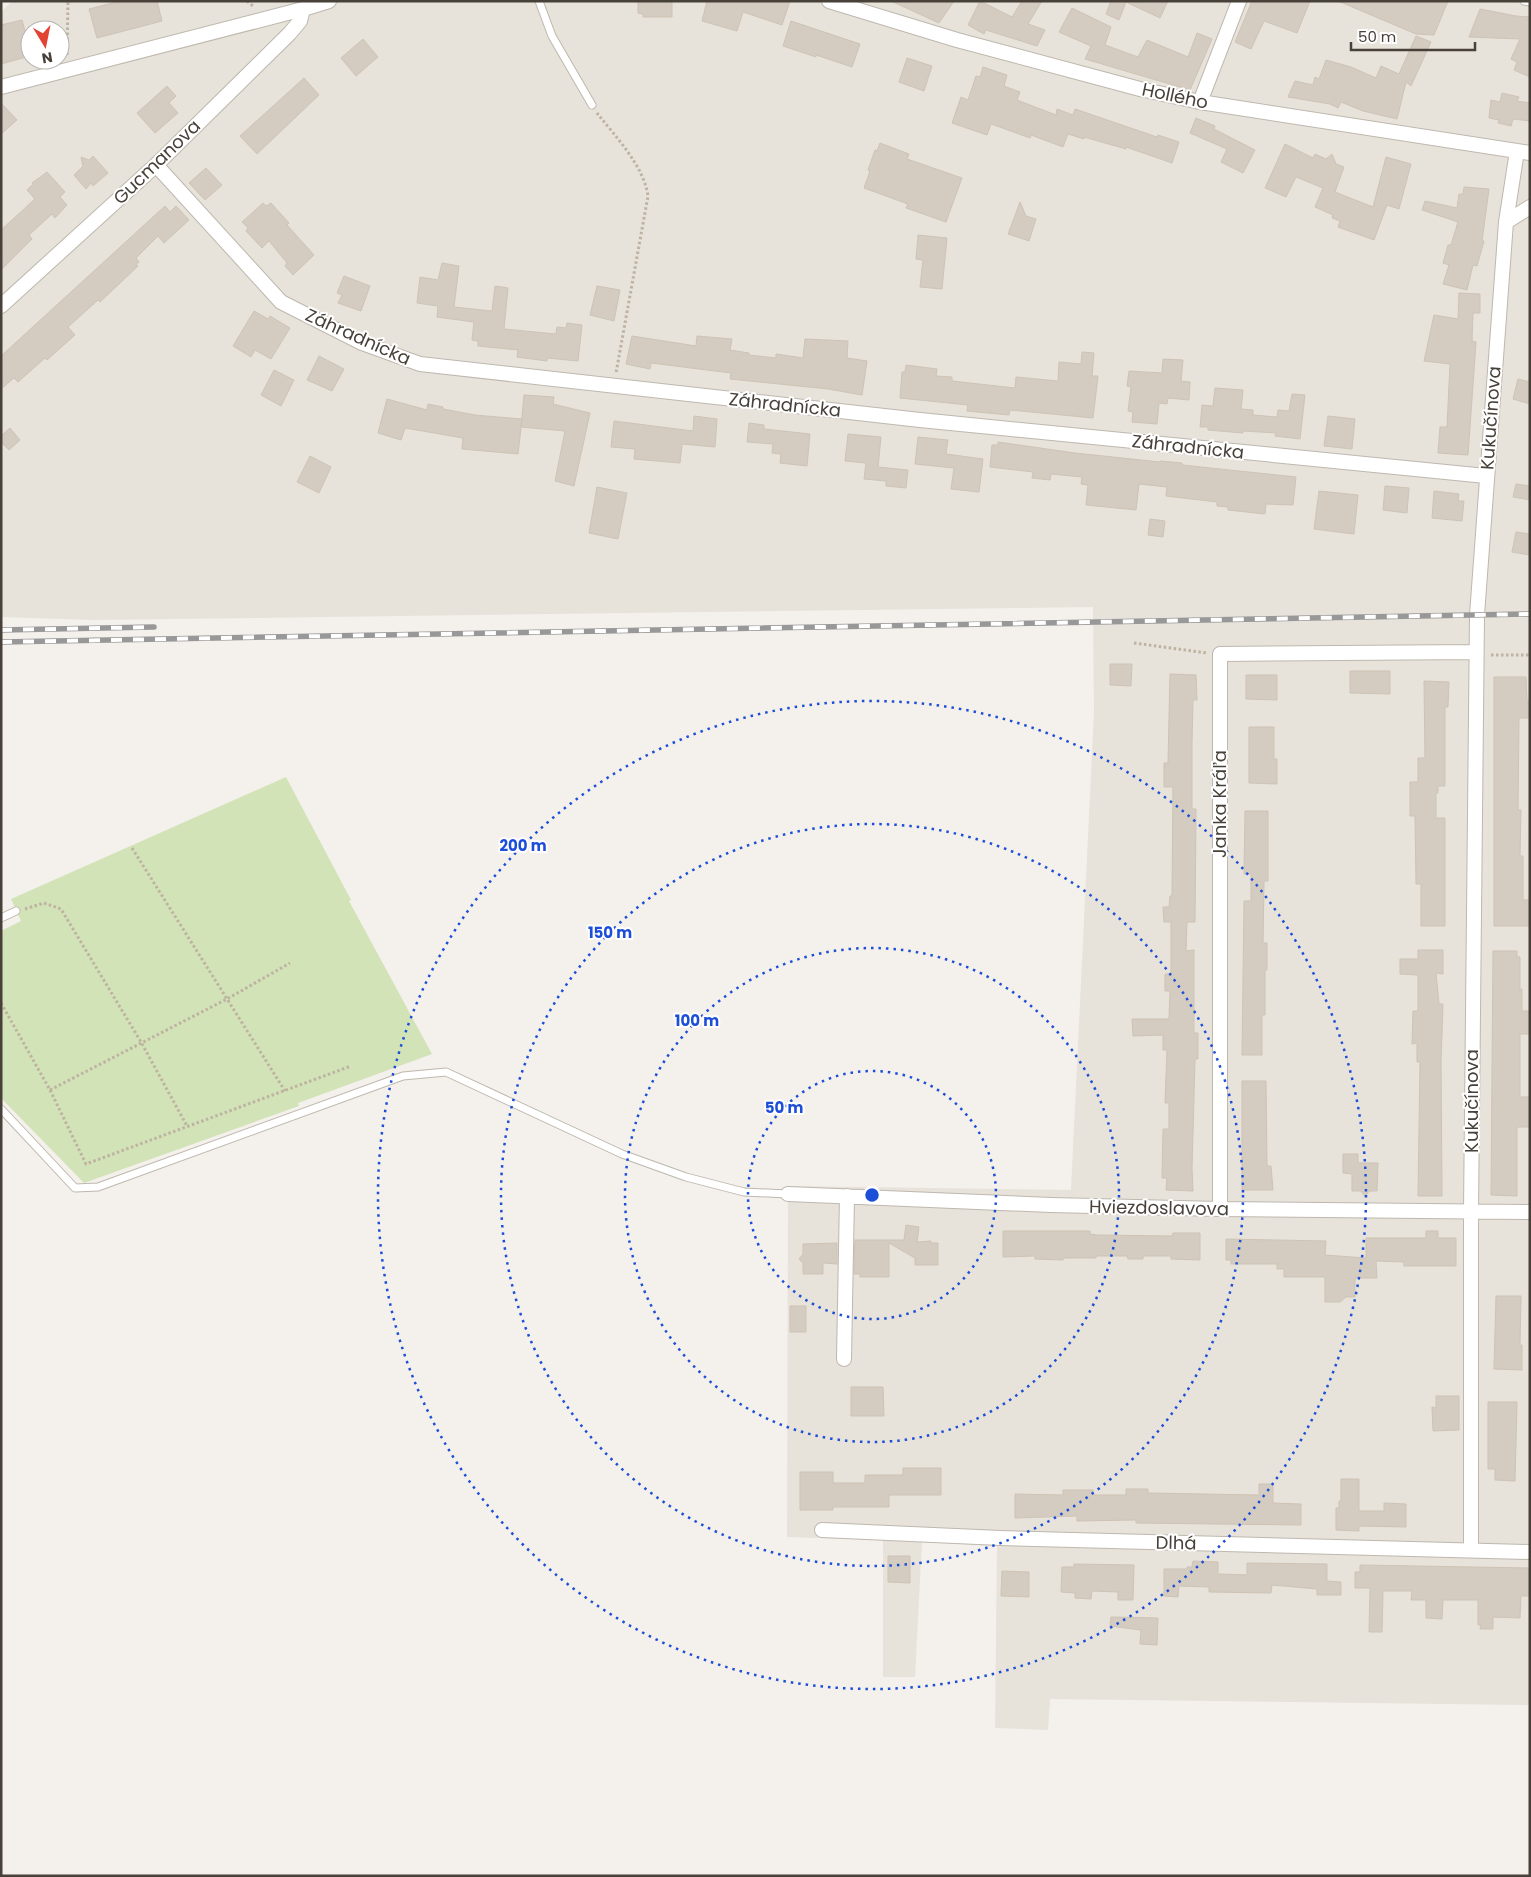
<svg xmlns="http://www.w3.org/2000/svg" width="1531" height="1877" font-family="Poppins,sans-serif">
<style>
.residential{fill:#e7e2da;fill-rule:evenodd}
.green{fill:#d2e3b8}
.building{fill:#d4ccc1;stroke:#cec3b5}
.lines{fill:none;stroke-linecap:round;stroke-linejoin:round}
.service-casing{stroke:#beb8ae;stroke-width:9}
.minor-casing{stroke:#beb8ae;stroke-width:16}
.path{stroke:#beb2a1;stroke-width:3;stroke-dasharray:2.5 2.5;stroke-linecap:butt}
.service{stroke:#fff;stroke-width:7}
.minor{stroke:#fff;stroke-width:14}
.rail-casing{stroke:#989898;stroke-width:5.5}
.rail{stroke:#fff;stroke-width:4;stroke-dasharray:11;stroke-linecap:butt}
.ring{fill:none;stroke:#1d4ed8;stroke-width:2.5;stroke-dasharray:2.5 5}
.labels{text-anchor:middle;stroke-width:4;stroke-linejoin:round;paint-order:stroke}
.street-label{font-size:18px;fill:#474139;stroke:#fff}
.centre{fill:#1d4ed8;stroke:#fff;stroke-width:2.5}
.ring-label{font-size:15px;text-anchor:middle;font-weight:bold;fill:#1d4ed8;stroke:#fff;stroke-width:4;stroke-linejoin:round;paint-order:stroke}
</style>
<rect width="100%" height="100%" fill="#f4f0eb"/>
<path class="residential" d="M12,1H1530V1705L1050,1699L1048,1730L995,1728L997,1546L922,1542L915,1677H883V1540L787,1537L788,1186L1071,1190L1094,712L1093,607L93,620L1,617V12ZM30,30H60V60H30Z"/>
<path class="green" d="M286,777L351,900L349,901L432,1054L298,1103L299,1106L84,1183L1,1098V931L21,921L11,899Z"/>
<path class="building" d="M120,1H157L162,21L97,38L89,9Z
M638,1H672V17H643V14L638,13Z
M707,1H790L782,25L743,12L737,31L702,21Z
M891,1H954L939,23Z
M980,1L1012,17L1022,1H1042L1028,24L1045,30L1037,46L986,30L984,34L968,25Z
M1111,1H1168L1160,18L1126,2L1119,20L1106,14Z
M1252,1H1310L1297,33L1264,21L1251,49L1235,42Z
M1338,1H1448L1434,35L1416,34Z
M1072,8L1111,27L1105,45L1138,57L1147,40L1188,57L1197,33L1212,39L1190,90L1085,59L1091,46L1059,32Z
M1480,9L1516,16L1530,17V77L1514,70L1517,62L1511,59L1520,39L1469,37Z
M22,20L30,50V56L1,64V25Z
M791,21L860,44L852,67L816,55V57L783,46Z
M1416,36L1431,42L1411,86L1406,82L1397,119L1363,111L1341,102L1338,108L1330,104L1288,97L1295,81L1313,85L1315,77L1319,79L1326,60L1351,67L1376,78L1381,66L1399,74Z
M363,39L378,57L356,76L341,58Z
M907,58L932,66L924,91L899,82Z
M983,67L1007,75L1004,86L1020,92L1017,100L1056,115L1057,109L1073,115L1075,109L1157,137L1158,135L1179,142L1172,163L1126,147V149L1084,137V139L1068,134L1063,147L1031,135L1030,138L991,124L987,135L952,123L961,97L968,100L976,76L980,77Z
M304,78L319,95L257,154L240,136Z
M167,86L176,96L169,103L178,113L155,133L137,113Z
M1502,93L1519,97L1517,101L1530,103V121L1513,119L1511,126L1498,123L1499,120L1489,118L1491,100L1500,102Z
M1,103L17,120L1,134Z
M1196,118L1215,126L1214,129L1255,150L1243,173L1221,162L1227,149L1190,133Z
M880,143L909,154L907,159L962,178L946,222L906,208L908,204L864,188L870,171L868,170L875,150L877,151Z
M1285,144L1313,158L1315,154L1326,159L1332,154L1336,164L1344,167L1335,192L1373,207L1386,157L1411,164L1399,209L1387,205L1374,240L1338,227L1340,221L1332,218L1333,215L1315,207L1323,188L1296,177L1286,197L1265,188Z
M93,156L108,173L93,186L91,183L86,189L74,175L83,166L81,157L89,160Z
M206,168L222,185L205,200L189,183Z
M47,172L65,192L60,197L67,205L55,218L52,214L29,235L32,239L1,270V230L35,199L27,190L33,184L32,183Z
M1464,187L1489,189L1482,241H1484L1477,266L1473,265L1467,290L1443,284L1449,265L1443,263L1448,245H1451L1458,222L1422,210L1425,201L1457,208L1459,194H1463Z
M1020,202L1026,216L1036,219L1029,241L1008,234Z
M263,203L266,206L271,203L289,223L287,225L314,255L293,275L285,266L287,263L269,241L262,248L246,231L248,228L242,222Z
M165,206L170,212L176,206L189,220L164,243L158,236L136,258L139,262L136,264L138,266L100,302L98,300L68,327L75,335L47,360L45,358L18,382L14,378L1,389V356Z
M918,235L947,238L942,289L920,287L923,260L916,259Z
M442,263L459,266L454,307L492,311L495,286L508,288L504,329L556,334L557,327L566,328L567,323L582,325L578,361L547,358V361L517,357L518,350L478,346V341L472,340L474,322L437,317L438,306L417,303L420,277L438,280Z
M344,276L370,286L361,311L338,303L342,295L337,293Z
M597,286L620,290L614,321L590,315Z
M1459,293L1480,294V313H1473L1472,341L1476,342L1468,455L1438,453L1440,427H1447L1450,364L1424,361L1434,315L1458,319Z
M254,311L268,319L270,316L290,328L271,359L255,350L251,357L233,346Z
M632,336L696,346L697,336L732,339L730,350L749,353V355L776,358V354L803,358L805,339L848,341L847,358L867,361L862,395L828,389L730,379L731,373L651,363L650,369L626,364Z
M1082,352L1094,353L1092,376H1098L1093,418L1010,410L1009,415L967,411L968,405L900,398L902,372H905L906,365L937,369L936,376L952,377V381L1015,388L1016,377L1058,381L1059,362L1081,364Z
M319,356L344,369L332,391L307,380Z
M1163,359L1183,360L1181,381L1190,382L1189,400L1168,398L1167,404L1159,403L1157,424L1132,422L1133,412L1128,411L1131,387L1127,386L1129,371L1162,373Z
M274,370L294,380L281,406L261,395Z
M1518,379L1530,382V404L1513,399Z
M1215,388L1243,390L1241,409L1253,410V415L1277,417L1278,410L1289,411L1292,394L1305,395L1300,439L1275,436L1276,433L1243,431V433L1208,430V427H1200L1202,405L1213,406Z
M524,395L554,397L553,404L590,413L574,486L555,481L565,431L521,427Z
M387,399L427,410L428,404L443,407V409L475,415L522,419L518,454L462,449L463,438L405,428L401,440L378,433Z
M694,416L717,419L715,447L682,444L680,463L634,459L635,449L611,447L614,421L693,431Z
M1328,416L1355,419L1352,449L1324,446Z
M749,423L764,425V429L810,434L807,466L780,463L781,454L772,453L773,444L747,442Z
M10,428L20,440L9,450L1,442V436Z
M848,434L881,437L878,467L908,470L906,488L886,486V481L864,479L866,463L845,461Z
M918,437L948,440L946,454L983,459L979,492L951,489L954,468L915,464Z
M998,442L1075,453L1160,462V461L1182,463V465L1296,477L1293,505L1266,504L1265,514L1228,510V507L1217,506V502L1166,496L1167,487L1139,484L1136,510L1086,505L1088,485L1081,484L1082,477L1051,474L1050,480L1032,478L1033,472L990,467L992,445H998Z
M310,456L331,467L319,493L297,482Z
M1516,484L1530,486V500L1513,497Z
M1385,486L1409,488L1407,513L1383,510Z
M597,487L627,493L618,539L589,533Z
M1319,491L1358,495L1354,534L1314,529Z
M1434,491L1459,494L1458,501H1464L1462,521L1432,518Z
M1150,519L1165,521L1163,537L1148,535Z
M1516,532L1530,534V555L1512,552Z
M1110,664H1132L1131,686L1110,685Z
M1350,671H1390V694L1350,693Z
M1170,674L1196,675L1197,700H1193L1192,742V809H1196L1195,922H1187L1186,951L1194,950V1033H1198V1059H1195L1192,1168L1193,1191L1166,1190L1167,1178H1162L1163,1129H1169V1103H1165L1167,1050H1163V1035L1133,1036L1132,1019H1169L1170,991H1165V974H1171V922H1164L1163,907H1169L1170,896H1172L1173,787H1164V763H1168Z
M1246,675H1277V700L1246,699Z
M1494,677H1526L1527,701H1530V718H1519L1518,810H1521L1520,856H1523V900H1530V926H1494Z
M1424,681L1449,682L1448,707H1445V786H1438V793H1436V818H1445V926H1421V884H1416L1415,816H1410V782H1418V758H1425Z
M1249,727H1274V759H1277V784L1249,783Z
M1245,811H1268V881H1264L1263,943H1267V970H1265V1015H1262V1055H1242L1244,901H1251V874H1244Z
M1418,950H1443V974L1436,973L1439,1004H1443L1441,1062L1442,1196H1418L1420,1062H1417V1043L1412,1044L1413,1011H1418V975L1400,974V959H1418Z
M1493,951H1517V957H1520V989H1522V1011H1530V1034H1520V1097H1530V1127H1517V1196L1491,1195Z
M1242,1081H1266L1267,1166H1271L1273,1190H1242Z
M1343,1154H1358V1163H1378L1377,1191H1369L1365,1197L1361,1191H1352V1174L1343,1173Z
M906,1225L919,1227L917,1242L931,1241V1243H938V1265H915V1258L889,1243V1277H860V1274H854L855,1240H904Z
M1003,1231H1090V1234L1096,1235L1172,1236L1173,1233H1200V1260L1171,1259V1256H1143V1259H1128L1127,1256H1096V1258H1064L1063,1260L1035,1259V1256L1003,1257Z
M1426,1231H1438V1238H1456V1266H1404V1262L1376,1261L1377,1278H1355V1297H1346L1340,1302H1325V1277H1284V1269H1277V1264H1231V1260H1226V1239L1326,1241L1325,1255L1366,1258V1238H1426Z
M837,1243V1264L823,1263V1274H803V1263L799,1259L803,1254V1244Z
M1496,1296H1521L1520,1345H1522V1370L1494,1369Z
M790,1306H806V1332H790Z
M851,1387H883L884,1416H851Z
M1436,1396H1459V1430L1433,1431L1432,1407L1436,1408Z
M1488,1402H1517L1515,1481L1495,1480V1469H1488Z
M903,1468H941V1495H889V1507H833V1510H800V1472H833V1483H865V1475H903Z
M1341,1479H1359V1511H1384V1503L1406,1504V1527L1359,1526V1531L1336,1530V1508H1339V1501H1341Z
M1259,1484H1273V1503L1301,1504V1525L1136,1523V1520L1077,1521V1516L1015,1518V1494L1063,1495V1490H1093V1495H1126V1489H1148V1493L1259,1495Z
M888,1556H910V1583L888,1582Z
M1193,1561L1218,1562V1574L1247,1575V1563L1327,1564V1581L1341,1582V1595H1317V1589L1272,1585L1271,1593L1209,1592V1587L1179,1586L1178,1597L1164,1596V1569H1187V1567H1192Z
M1074,1564L1134,1565L1133,1600H1118V1592L1092,1591L1091,1599L1075,1598V1593L1061,1592L1062,1567H1074Z
M1360,1565L1530,1568V1596H1521L1520,1618L1493,1617V1629H1480L1481,1625H1478V1600H1443L1442,1619L1426,1618V1600H1411L1412,1591H1383L1382,1632H1369L1370,1588H1355V1572H1360Z
M1002,1571L1029,1572V1597L1001,1596Z
M1111,1617L1158,1618L1157,1645L1140,1644L1141,1630L1110,1626Z"/>
<g class="lines">
<defs>
<path id="service" d="M539,1L552,36L592,105
M1524,1L1530,2
M1,918L16,911
M1,1109L75,1188L98,1187L403,1076L446,1072L622,1154L686,1177L744,1192L788,1194"/>
<path id="minor" d="M829,1L957,40L1140,89L1200,102L1530,153
M1,87L303,9
M1200,102L1239,1
M156,165L281,302L362,343L420,364L920,420L1486,476
M1506,222L1530,207
M1,306L156,165L290,33L300,21L303,9L329,1
M788,1194L1051,1205L1220,1209L1530,1212
M1220,1209V654L1475,652
M844,1359L847,1196
M822,1530L1000,1538L1530,1552
M1471,1550V1211L1477,615L1506,222L1517,151"/>
</defs>
<use href="#service" class="service-casing"/>
<use href="#minor" class="minor-casing"/>
<path class="path" d="M247,1L253,6
M67,55L68,1
M597,113C615,136 644,166 648,196L616,373
M1134,643L1207,653
M1491,655H1530
M132,848L285,1091
M25,909L44,903L61,909L141,1042L187,1126
M1,1003L50,1090L86,1164L351,1066
M50,1090L227,999L290,963"/>
<use href="#service" class="service"/>
<use href="#minor" class="minor"/>
<defs>
<path id="rail" d="M1,630L154,627
M1,642L1530,614"/>
</defs>
<use href="#rail" class="rail-casing"/>
<use href="#rail" class="rail"/>
</g>
<g class="ring">
<circle cx="872" cy="1195" r="124"/>
<circle cx="872" cy="1195" r="247"/>
<circle cx="872" cy="1195" r="371"/>
<circle cx="872" cy="1195" r="494"/>
</g>
<g class="labels">
<g class="street-label">
<text transform="translate(1175 96) rotate(12)" y="6">Hollého</text>
<text transform="translate(157 162) rotate(-44)" y="6">Gucmanova</text>
<text transform="translate(358 337) rotate(24)" y="6">Záhradnícka</text>
<text transform="translate(785 405) rotate(6)" y="6">Záhradnícka</text>
<text transform="translate(1491 418) rotate(-86)" y="6">Kukučínova</text>
<text transform="translate(1188 447) rotate(6)" y="6">Záhradnícka</text>
<text transform="translate(1220 804) rotate(-90)" y="6">Janka Kráľa</text>
<text transform="translate(1472 1101) rotate(-90)" y="6">Kukučínova</text>
<text transform="translate(1159 1208) rotate(1)" y="6">Hviezdoslavova</text>
<text transform="translate(1176 1543) rotate(1)" y="6">Dlhá</text>
</g>
</g>
<circle cx="872" cy="1195" r="8" class="centre"/>
<g class="ring-label">
<text x="523" y="851">200 m</text>
<text x="610" y="938">150 m</text>
<text x="697" y="1026">100 m</text>
<text x="784" y="1113">50 m</text>
</g>
<rect width="1531" height="1877" fill="none" stroke="#474139" stroke-width="5"/>
<g transform="translate(45 45) rotate(170)"><circle r="24" fill="#ffffff" stroke="#b5b3b0"/>
<path d="M0-4L9 19L0 12L-9 19Z" fill="#e34333"/>
<text y="-8" font-size="14" font-weight="bold" text-anchor="middle" fill="#474139">N</text>
</g>
<path d="M1351 42v8h124v-8" fill="none" stroke="#474139" stroke-width="2.5"/>
<text x="1358" y="42" font-size="15" fill="#474139" stroke="#ffffff" stroke-width="4" paint-order="stroke">50 m</text>
</svg>
